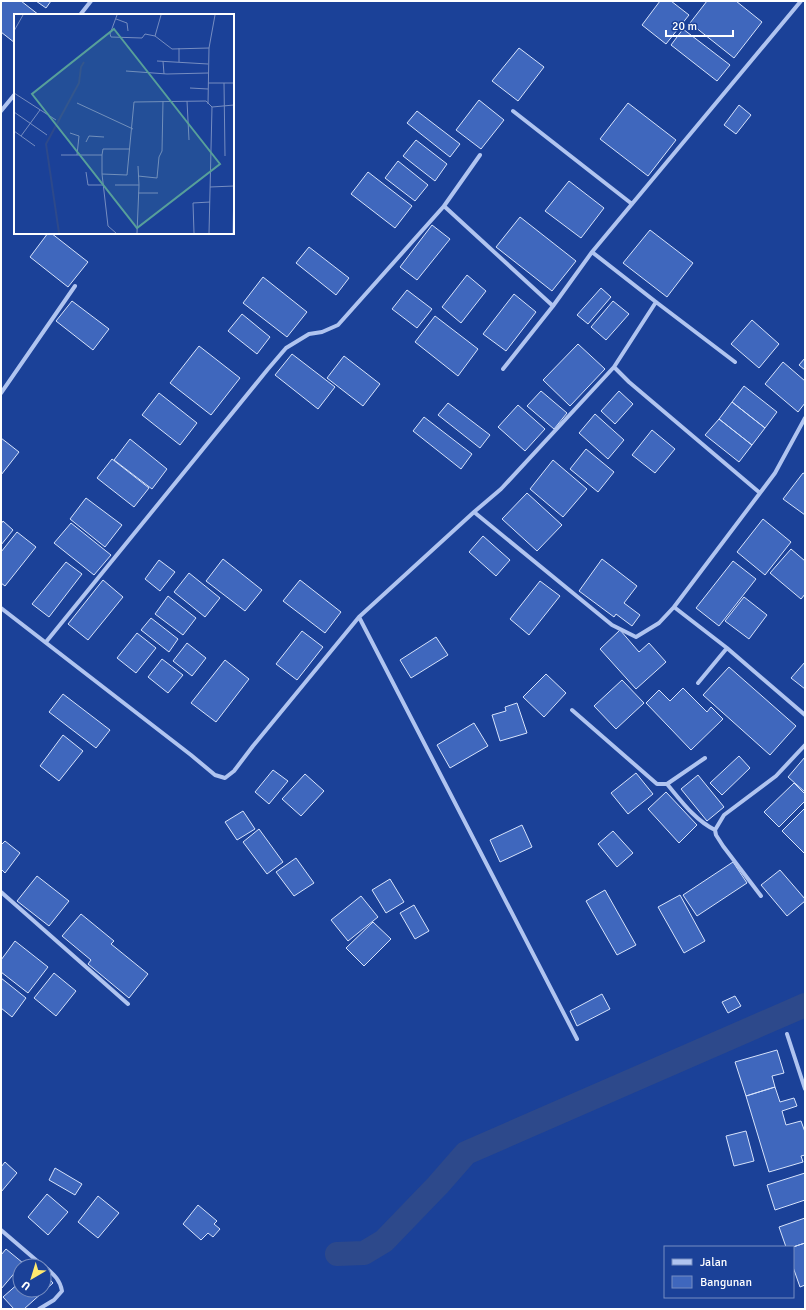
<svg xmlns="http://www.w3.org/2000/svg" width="806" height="1310" font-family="Signika,sans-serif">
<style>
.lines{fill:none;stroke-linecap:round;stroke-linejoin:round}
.canal{stroke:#2d498b;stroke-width:24}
.building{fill:#3f67bd;stroke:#d7e3fb}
.minor{stroke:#b0c4f0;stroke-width:4}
.inset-river{fill:none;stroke:#2d498b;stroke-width:2}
.inset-road{fill:none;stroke:#768dc1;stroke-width:1}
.view{fill:#579f9a;fill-opacity:0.15;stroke:#579f9a;stroke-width:2}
.inset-edge{fill:none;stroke:#fff;stroke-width:2}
</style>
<rect width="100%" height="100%" fill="#1b4198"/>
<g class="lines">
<path class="canal" d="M337,1254L364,1253L384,1241L438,1185L466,1153L805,1005"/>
</g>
<path class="building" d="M1,1H21L39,15H15V43L1,32Z
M36,1H51L46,8Z
M660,1H671L689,15L666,44L642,25Z
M707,1H736L762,22L734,58L690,23Z
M683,29L730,65L717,81L671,45Z
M519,48L544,67L518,101L492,81Z
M479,100L504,120L481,149L456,130Z
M628,103L676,140L648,176L600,139Z
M739,105L751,115L736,134L724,125Z
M417,111L460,144L450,157L407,123Z
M416,140L447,164L435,181L403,156Z
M398,161L428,185L415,201L385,178Z
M368,172L412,206L395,228L351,194Z
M569,181L604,208L581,238L545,211Z
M520,217L576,261L552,291L496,247Z
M432,225L450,239L417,280L400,267Z
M650,230L693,263L667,297L623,263Z
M48,233H51L88,262L68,287L30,257Z
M309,247L349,278L336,295L296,263Z
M467,275L486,291L461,323L442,307Z
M263,277L307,312L287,337L243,303Z
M601,288L611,297L588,324L577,315Z
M407,290L432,309L417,328L392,309Z
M514,294L536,312L506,351L483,334Z
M72,301L109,329L93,350L56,321Z
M613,301L629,314L606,340L591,327Z
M242,314L270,337L257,354L228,331Z
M435,316L478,349L458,376L415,342Z
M752,320L779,344L759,368L731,344Z
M578,344L605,369L570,406L543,380Z
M199,346L240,378L211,415L170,383Z
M292,354L335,387L318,409L275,375Z
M344,356L380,384L363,406L327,378Z
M805,358V370L799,365Z
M783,362L805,381V403L798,412L765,384Z
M744,386L777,412L765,428L732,402Z
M541,391L567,413L554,429L527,406Z
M619,391L633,404L615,424L601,411Z
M159,393L197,423L180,445L142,415Z
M732,402L765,428L752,445L719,419Z
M448,403L490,435L480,448L438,415Z
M518,405L545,429L525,451L498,427Z
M595,414L624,440L608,459L579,433Z
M424,417L472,454L461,469L413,431Z
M719,419L752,445L739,462L705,435Z
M652,430L675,449L655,473L632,455Z
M1,438L19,452L1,475Z
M130,439L167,469L152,489L114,460Z
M586,449L614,472L598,492L570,469Z
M112,459L149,488L134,507L97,478Z
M553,460L587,489L563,517L530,489Z
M803,473L805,474V515L783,499Z
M527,493L562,525L537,551L502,519Z
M86,498L122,525L105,547L70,519Z
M763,519L791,542L765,575L737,552Z
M3,521L13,530L1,545V524Z
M71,523L111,555L94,575L54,543Z
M17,532L36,547L5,586L1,583V552Z
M483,536L510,560L496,576L469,552Z
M791,549L805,561V594L801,599L770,573Z
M223,559L262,590L245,611L206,581Z
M602,559L637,586L624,603L640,615L632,626L616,614L614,617L579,591Z
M159,560L175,572L160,591L145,579Z
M733,561L756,579L719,626L696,608Z
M66,562L82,574L49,617L32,604Z
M189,573L220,598L205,617L174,592Z
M103,580L123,597L88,640L68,624Z
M300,580L341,612L325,633L283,601Z
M540,581L560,596L529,635L510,619Z
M168,596L196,618L183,635L155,614Z
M744,597L767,615L749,639L725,621Z
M151,618L178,639L169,652L141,630Z
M620,630L639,652L649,643L666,662L636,689L600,649Z
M302,631L323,647L297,680L276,664Z
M137,633L156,648L136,673L117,658Z
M436,637L448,655L411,678L400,660Z
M187,643L206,658L192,676L173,661Z
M162,659L183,675L168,693L148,677Z
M225,660L249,679L216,722L191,703Z
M805,662V689L791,678Z
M729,667L796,726L770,755L703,695Z
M546,674L566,693L544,717L523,697Z
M622,680L644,703L616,729L594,706Z
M683,688L707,712L711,707L723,719L691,750L646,703L659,690L670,701Z
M63,694L110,730L96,748L49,712Z
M517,703L527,733L500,741L492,715L506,711L505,707Z
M474,723L488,746L450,768L437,745Z
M63,735L83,751L59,781L40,766Z
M739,756L750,768L722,795L710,783Z
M805,757V792L788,777Z
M273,770L288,781L269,804L255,792Z
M636,773L653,794L628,814L611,793Z
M305,774L324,791L301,816L282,799Z
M698,775L724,807L707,821L681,789Z
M794,783L805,794V801L779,827L764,812Z
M666,792L697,825L679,843L648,809Z
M805,808V854L782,831Z
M243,811L255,829L237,840L225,822Z
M522,825L532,847L500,862L490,840Z
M259,829L283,862L267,874L243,842Z
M613,831L633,853L617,867L598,844Z
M5,841L20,853L5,873L1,869V845Z
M296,858L314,883L294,896L276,872Z
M733,862L747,883L697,916L683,895Z
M780,870L805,899V901L787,916L761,885Z
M37,876L69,901L49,926L17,901Z
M390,879L404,902L386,913L372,890Z
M605,890L636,945L617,955L586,901Z
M680,895L705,941L684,953L658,907Z
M361,896L378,917L348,941L331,920Z
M414,905L429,931L415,939L400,913Z
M81,914L114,941L111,944L148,974L129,998L88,964L91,960L62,936Z
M373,922L391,939L364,966L346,948Z
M15,941L48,967L28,993L1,972V960Z
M54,973L76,991L56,1016L34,998Z
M1,978L26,998L12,1017L1,1008Z
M602,994L610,1009L577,1026L570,1011Z
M735,996L741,1006L728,1013L722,1002Z
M777,1050L784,1073L772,1076L775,1087L746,1096L735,1062Z
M775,1087L780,1102L794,1098L797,1106L782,1111L786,1125L801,1121L805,1132V1155L801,1156L803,1162L769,1172L746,1096Z
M746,1131L754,1161L734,1166L726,1136Z
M5,1162L17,1173L1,1192V1167Z
M55,1168L82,1184L75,1195L49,1180Z
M805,1173V1200L775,1210L767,1185Z
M47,1194L68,1212L48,1235L28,1217Z
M98,1196L119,1213L98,1238L78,1222Z
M198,1205L217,1221L214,1224L220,1229L213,1237L208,1233L201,1240L183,1224Z
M805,1218V1243L793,1247H786L779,1227Z
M805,1243V1285L800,1287L793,1267V1247Z
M6,1249L23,1263L1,1289V1255Z
M44,1273L53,1283L24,1309H14L3,1297L20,1282V1290H44Z"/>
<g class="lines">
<path class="minor" d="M80,15L91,1
M1,111L15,94
M513,111L632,204
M444,206L480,155
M592,252L801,1
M614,367L656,302
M503,369L553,306L592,252L656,302L735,362
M1,393L75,286
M760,493L775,473L805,418
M474,512L612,625L636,637L659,623L674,607
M1,608L191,755L215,775L225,778L234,771L253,746L359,617L474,512L501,489L614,367L629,382L760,493L674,607L727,648L805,715
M359,617L577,1039
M46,642L268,369L286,348L309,334L322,332L338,325L444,206L553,306
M698,683L727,648
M572,710L657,784H667L705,758
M667,784C682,802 695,820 715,830
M1,892L128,1004
M761,896L723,846L716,835L715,830L724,815L776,776L805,745
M787,1034L805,1089
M1,1230L43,1266
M39,1309L54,1300L62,1291C60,1279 53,1274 44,1266"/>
</g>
<g transform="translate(14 14)">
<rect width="220" height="220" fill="#1b4198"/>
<path class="inset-river" d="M45,219L32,130L65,69L67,53L70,48"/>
<path class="inset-road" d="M103,1L96,20L97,23L128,24L131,20L141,22L158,35L195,34M102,5L113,9L114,17M0,17L9,1M141,22L147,1M165,34V48M143,47L194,50M149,47L150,60M112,57L153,60L194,59M194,69H220M210,69L211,142M176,74L194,75M0,79L42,106M173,87L175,126M63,89L119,115M194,90L195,34L201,1M0,98L33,121M0,117L7,122L26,96M56,119L65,122L63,141M7,122L21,132M72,128L75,122L90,123M47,141H88V160L113,161L120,88L192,87L198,93L220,91M88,141L89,135H116M72,158L74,171H89M88,160L94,212L102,219M124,162L143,164L145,143L148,137L149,87M101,171H125L124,152M196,173L220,172M124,179H144M123,219L125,171M180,219L179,189L196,188M195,219L198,93M219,219L220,172"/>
<path class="view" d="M100,15L206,150L123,214L18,80Z"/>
<rect width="220" height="220" class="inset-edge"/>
</g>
<rect width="806" height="1310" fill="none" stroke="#ffffff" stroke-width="4"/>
<rect x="664" y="1246" width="130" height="52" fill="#1b4198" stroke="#768dc1"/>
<rect x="672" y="1259" width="20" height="6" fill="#b0c4f0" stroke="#768dc1"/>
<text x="700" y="1266" font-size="12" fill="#ffffff">Jalan</text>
<rect x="672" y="1276" width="20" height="12" fill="#3f67bd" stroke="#768dc1"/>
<text x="700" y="1286" font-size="12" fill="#ffffff">Bangunan</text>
<g transform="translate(32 1278) rotate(218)"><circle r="19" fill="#1b4198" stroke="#768dc1"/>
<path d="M0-3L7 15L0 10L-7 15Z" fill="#ffe96f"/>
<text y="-6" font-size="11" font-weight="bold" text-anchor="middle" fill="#ffffff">U</text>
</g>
<path d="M666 30v6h67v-6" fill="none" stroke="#ffffff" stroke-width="2"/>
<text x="672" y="30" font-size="12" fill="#ffffff" stroke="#1b4198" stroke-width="3" paint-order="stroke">20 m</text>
</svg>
